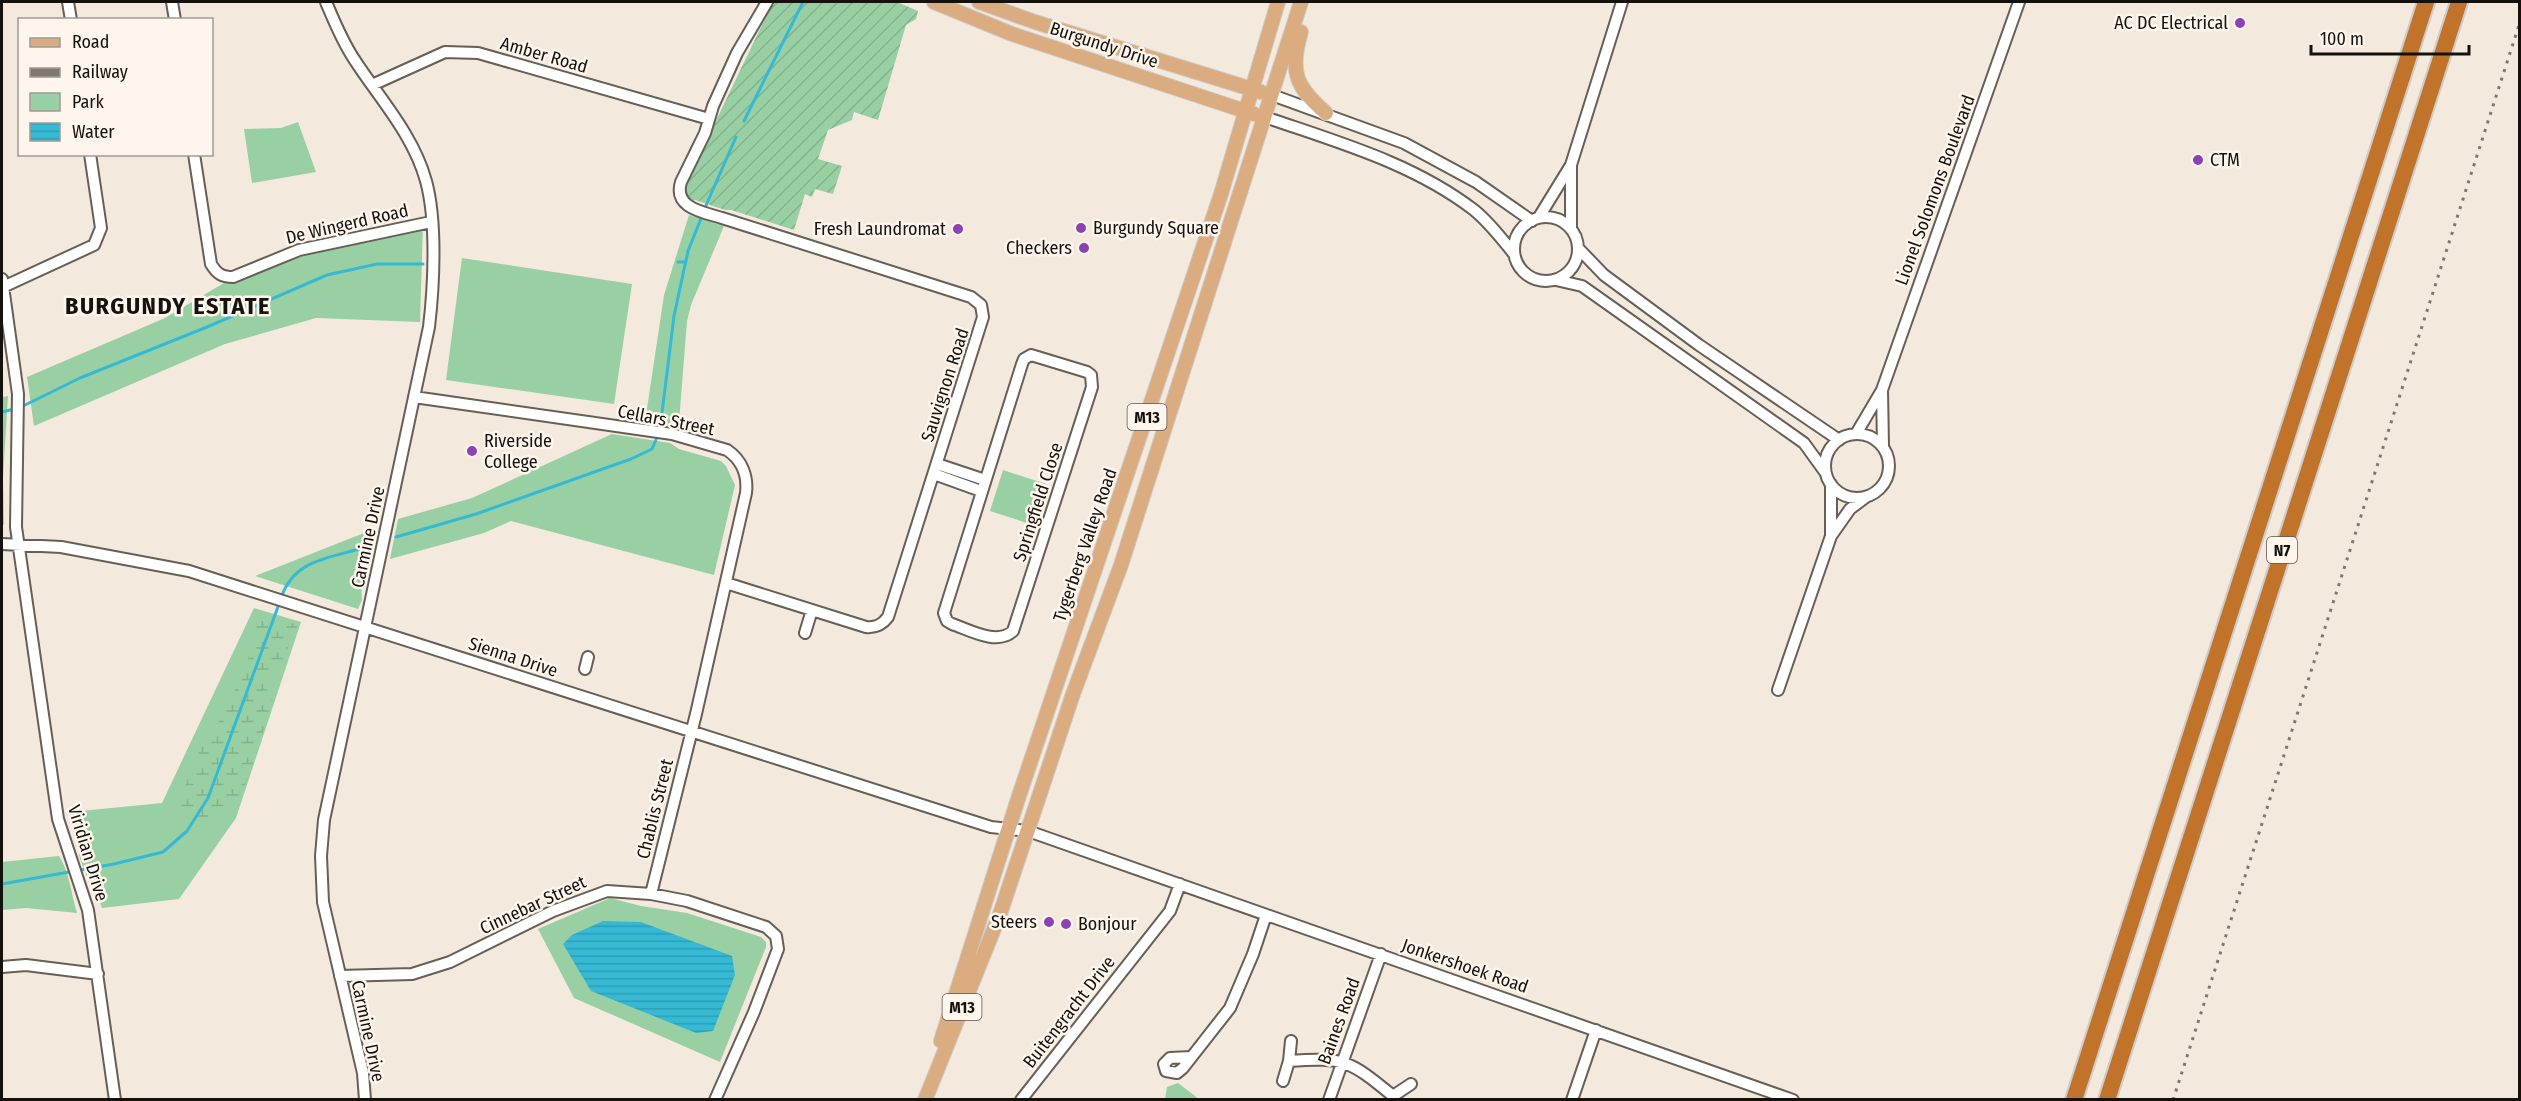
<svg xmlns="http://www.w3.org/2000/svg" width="2521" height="1101" font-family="'Fira Sans Condensed',sans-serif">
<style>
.green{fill:#99d0a3}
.wetland{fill:url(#wetland-marsh)}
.garden{fill:url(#garden-furrows)}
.water{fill:url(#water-rules)}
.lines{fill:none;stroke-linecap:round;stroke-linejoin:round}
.stream{stroke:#35b9d4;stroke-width:3}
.minor-casing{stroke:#675f55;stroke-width:14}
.major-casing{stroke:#cccbca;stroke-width:16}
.highway-casing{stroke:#cccbca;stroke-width:20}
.minor{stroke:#fff;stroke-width:10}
.major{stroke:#daac7f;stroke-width:14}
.highway{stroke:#c17429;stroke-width:16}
.rail{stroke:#7e7870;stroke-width:3;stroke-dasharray:3 6;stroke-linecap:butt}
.poi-dot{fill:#8c42b4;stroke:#fef6ed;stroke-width:2}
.labels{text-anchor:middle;stroke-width:5;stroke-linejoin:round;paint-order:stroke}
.shield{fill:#fef6ed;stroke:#5b5651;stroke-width:1.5}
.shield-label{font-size:16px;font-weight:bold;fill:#15120e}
.poi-label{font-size:18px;fill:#15120e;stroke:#fef6ed;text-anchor:end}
.street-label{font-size:18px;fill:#15120e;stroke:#fef6ed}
.district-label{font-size:24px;font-weight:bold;letter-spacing:1.5px;fill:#15120e;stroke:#fef6ed}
</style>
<defs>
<pattern id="wetland-marsh" width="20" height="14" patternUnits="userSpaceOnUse" patternTransform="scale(1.5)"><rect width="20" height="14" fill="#99d0a3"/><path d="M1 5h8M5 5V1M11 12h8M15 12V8" fill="none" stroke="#83b28b"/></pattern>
<pattern id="garden-furrows" width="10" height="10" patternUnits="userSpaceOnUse" patternTransform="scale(1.5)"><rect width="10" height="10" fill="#99d0a3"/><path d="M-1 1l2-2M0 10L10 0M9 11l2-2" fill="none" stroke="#83b28b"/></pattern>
<pattern id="water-rules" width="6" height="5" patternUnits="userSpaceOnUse" patternTransform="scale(1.5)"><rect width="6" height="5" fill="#35b9d4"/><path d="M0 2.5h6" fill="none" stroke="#2e9eb5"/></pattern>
</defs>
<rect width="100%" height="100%" fill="#f3e9dd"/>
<path class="green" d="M298,122L316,172L252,183L244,129L281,128Z
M689,215L724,226L691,305L687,321L679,422L672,426L645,422L664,295Z
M423,224L420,322L316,318L225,344L34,426L27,377L165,318L234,277L282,256Z
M462,258L632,284L614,404L446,380Z
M8,396L3,478L4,524L2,527V397Z
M612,434L670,443L679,449L721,461L726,466L735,485L714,575L511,521L484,533L390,559L398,519L472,498Z
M1003,470L1046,484L1033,525L990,511Z
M369,531H371L361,580L362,600L358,609L255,576Z
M254,608L301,622L236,818L179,899L102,908L95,888L89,882L79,856L80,847L71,812L162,803Z
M59,856C70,873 71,894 77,913L26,908L2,910V862Z
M610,898L641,906L687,913L761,937L766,942V947L720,1062L574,998L538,929Z
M1178,1083L1199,1099H1165L1167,1087Z"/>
<path class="wetland" d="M264,614L295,624L297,627L278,670L270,672L266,688L273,699C265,723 246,799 229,813C219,821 200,820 188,820L182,814L180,803L185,786L204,739L213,733L232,694L243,678L258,618Z"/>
<path class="garden" d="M773,2H897L918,11L916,19L906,25L878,120L854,112L852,120L828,130L818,159L842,166L833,194L815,189L812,197L805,194L794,230L731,210H725L695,200L691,202L685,194V185Z"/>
<path class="water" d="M603,921L641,922L732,956L735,975L713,1031L696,1033L591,991L563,944L572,935Z"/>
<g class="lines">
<path class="stream" d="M744,121L803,2
M704,210L736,137
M678,262H686
M21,407L80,378L207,327L327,275L377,264H423
M2,412L14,409
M660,429L674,316L688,251L702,216
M396,537L476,514L631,459L652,449L658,435
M281,598C294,558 332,558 366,547
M2,884L114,864L163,852L187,831L208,798L279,604"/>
<defs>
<path id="minor" d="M68,2L71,20
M172,2L175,20
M326,2C334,21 342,41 354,59C379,98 413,134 426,181C437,221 434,285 429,327L324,820L321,856L323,902L363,1073L365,1100
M372,85L445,52L478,53L709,119
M1272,95L1404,143L1476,182L1532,221
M1265,117C1337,142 1413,163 1474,210C1490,223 1502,239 1514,254
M194,154L211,264C217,274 222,277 233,277L299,250L431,222
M1571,165V229
M1539,217L1571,165L1622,2
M1514 249a32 32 0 1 1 64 0a32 32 0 1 1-64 0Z
M1578,248L1604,275L1699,345L1839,440
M2,279L18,394L16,527L58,819L88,910L115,1100
M1556,280L1582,286L1592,293L1804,443L1825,472
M3,287L94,245L101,228L90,154
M1031,355L1087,372L1091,375L1092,387L1013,631C997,646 970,630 952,624L947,621L944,613L1022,364L1024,359Z
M1882,390L1883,446
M414,397L672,434L727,450C742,460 748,476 746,493L696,714L651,894
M1856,434L1882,390L2019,2
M1825 466a32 32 0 1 1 64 0a32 32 0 1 1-64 0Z
M937,464L985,480
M934,474L981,491
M1831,484V536
M2,544L61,547L189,571L991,827L1028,831L1793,1100
M726,583L866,627C876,628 882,625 888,617L983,317L981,305L971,297L722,218C703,212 673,208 681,182L705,133L713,106L737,53L767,2
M805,633L812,610
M585,669L588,657
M1778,690L1831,536L1850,509L1866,497
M2,967L26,965L98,974
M340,976L412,974L450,962L553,911L607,891L651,894L687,901L766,927L776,936L778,949L754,1012L715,1100
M1191,1057L1170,1058L1164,1064L1166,1071L1177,1073L1183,1068L1230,1008L1253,954L1266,915
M1289,1061C1346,1057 1350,1061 1393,1096L1392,1100
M1283,1081L1289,1061L1291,1041
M1393,1096L1411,1084
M1021,1100L1170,911L1180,884
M1329,1100L1381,954
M1572,1100L1596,1030"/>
<path id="major" d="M934,2L1012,34L1254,114
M979,2L1035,22L1261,92
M1301,32C1289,72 1296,87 1326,113
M941,1041L1018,799L1221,194L1278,2
M925,1100L1000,914L1073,694L1121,565L1301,2"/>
<path id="highway" d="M2074,1100L2426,2
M2107,1100L2459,2"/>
</defs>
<use href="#minor" class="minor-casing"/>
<use href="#major" class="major-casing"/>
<use href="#highway" class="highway-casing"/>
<use href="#minor" class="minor"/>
<use href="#major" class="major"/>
<use href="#highway" class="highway"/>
<path class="rail" d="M2173,1100L2520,22"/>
</g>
<g class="poi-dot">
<circle cx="2240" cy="23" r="6"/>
<circle cx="2198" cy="160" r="6"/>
<circle cx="1081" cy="228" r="6"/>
<circle cx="958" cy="229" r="6"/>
<circle cx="1084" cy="248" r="6"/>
<circle cx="472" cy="451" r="6"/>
<circle cx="1049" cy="922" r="6"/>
<circle cx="1066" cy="924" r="6"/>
</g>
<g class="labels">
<g class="shield">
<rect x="1127.5" y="404" width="39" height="26" rx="4.5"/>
<rect x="2267" y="537" width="30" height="26" rx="4.5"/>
<rect x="942.5" y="994" width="39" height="26" rx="4.5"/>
</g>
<g class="shield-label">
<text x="1147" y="423">M13</text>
<text x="2282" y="556">N7</text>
<text x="962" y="1013">M13</text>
</g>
<g class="poi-label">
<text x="2228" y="29">AC DC Electrical</text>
<text x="2210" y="166" text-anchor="start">CTM</text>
<text x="1093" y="234" text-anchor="start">Burgundy Square</text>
<text x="946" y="235">Fresh Laundromat</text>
<text x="1072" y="254">Checkers</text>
<text x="484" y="447" text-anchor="start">Riverside<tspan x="484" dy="21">College</tspan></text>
<text x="1037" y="928">Steers</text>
<text x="1078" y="930" text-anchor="start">Bonjour</text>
</g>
<g class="street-label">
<text transform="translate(1104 45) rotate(18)" y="6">Burgundy Drive</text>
<text transform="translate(544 55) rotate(16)" y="6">Amber Road</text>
<text transform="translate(1935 190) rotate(-70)" y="6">Lionel Solomons Boulevard</text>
<text transform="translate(347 224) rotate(-13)" y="6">De Wingerd Road</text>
<text transform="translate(945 385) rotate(-72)" y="6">Sauvignon Road</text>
<text transform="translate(666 420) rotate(11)" y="6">Cellars Street</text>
<text transform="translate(1038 502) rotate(-72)" y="6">Springfield Close</text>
<text transform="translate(368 537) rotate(-78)" y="6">Carmine Drive</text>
<text transform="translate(1085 545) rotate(-71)" y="6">Tygerberg Valley Road</text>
<text transform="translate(513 657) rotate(18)" y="6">Sienna Drive</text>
<text transform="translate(655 809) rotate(-76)" y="6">Chablis Street</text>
<text transform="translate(88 853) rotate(73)" y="6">Viridian Drive</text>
<text transform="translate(533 905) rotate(-25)" y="6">Cinnebar Street</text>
<text transform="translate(1465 966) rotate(19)" y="6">Jonkershoek Road</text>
<text transform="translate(1069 1012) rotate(-52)" y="6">Buitengracht Drive</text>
<text transform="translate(1339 1021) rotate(-70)" y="6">Baines Road</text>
<text transform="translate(368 1031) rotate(78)" y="6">Carmine Drive</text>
</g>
<g class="district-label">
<text x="168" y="314">BURGUNDY ESTATE</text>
</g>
</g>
<rect width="2521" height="1101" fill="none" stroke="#15120e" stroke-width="6"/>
<rect x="18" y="18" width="195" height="138" fill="#fef6ed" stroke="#a19b94" stroke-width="1.5"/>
<rect x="30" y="38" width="30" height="9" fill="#daac7f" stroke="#a19b94" stroke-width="1.5"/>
<text x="72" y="48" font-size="18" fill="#15120e">Road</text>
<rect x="30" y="68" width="30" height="9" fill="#7e7870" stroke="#a19b94" stroke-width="1.5"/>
<text x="72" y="78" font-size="18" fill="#15120e">Railway</text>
<rect x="30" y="93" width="30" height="18" fill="#99d0a3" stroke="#a19b94" stroke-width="1.5"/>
<text x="72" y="108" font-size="18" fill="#15120e">Park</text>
<rect x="30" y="123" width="30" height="18" fill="url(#water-rules)" stroke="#a19b94" stroke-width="1.5"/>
<text x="72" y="138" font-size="18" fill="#15120e">Water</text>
<path d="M2311 45v9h158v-9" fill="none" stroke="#15120e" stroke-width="3"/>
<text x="2320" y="45" font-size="18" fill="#15120e" stroke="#fef6ed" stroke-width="4.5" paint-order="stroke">100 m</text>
</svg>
